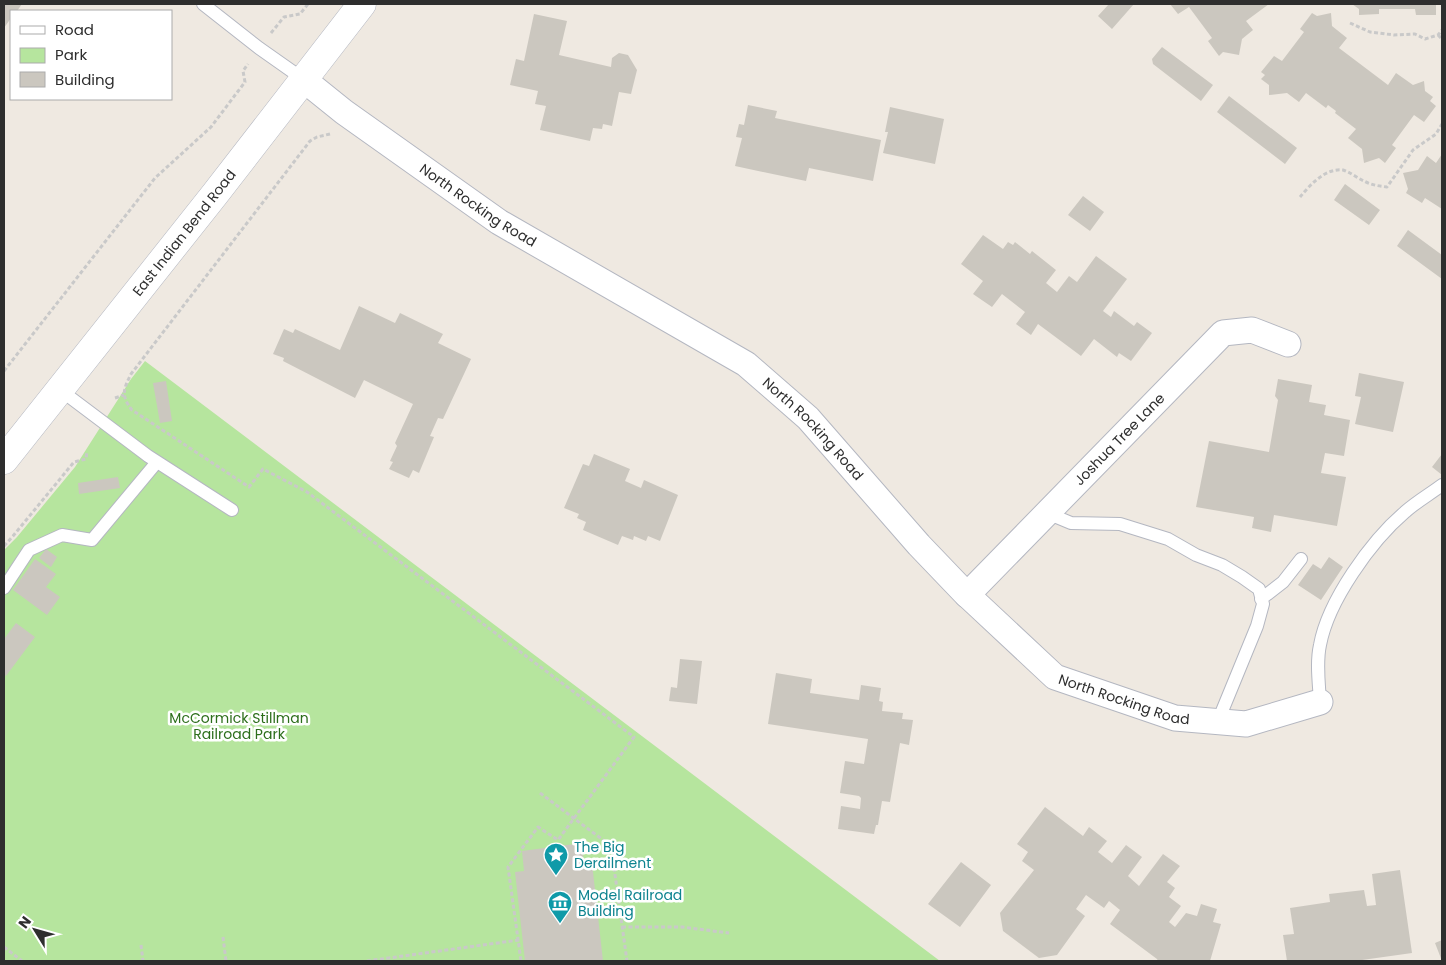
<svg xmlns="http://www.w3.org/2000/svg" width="1446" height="965" font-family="Poppins,sans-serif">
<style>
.green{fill:#b6e59e}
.building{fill:#cbc7bf}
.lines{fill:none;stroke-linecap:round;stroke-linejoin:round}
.lane-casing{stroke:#b4b7c1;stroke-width:14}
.street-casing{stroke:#b4b7c1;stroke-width:27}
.secondary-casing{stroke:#b4b7c1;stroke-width:29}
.path{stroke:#c9c9c9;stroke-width:3;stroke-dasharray:4 2.5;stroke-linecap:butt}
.lane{stroke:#fff;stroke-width:12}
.street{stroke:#fff;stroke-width:25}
.secondary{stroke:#fff;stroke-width:28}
.labels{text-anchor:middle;stroke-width:5;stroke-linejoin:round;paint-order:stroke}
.street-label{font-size:14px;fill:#2e2e2e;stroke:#fff}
.park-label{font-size:14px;fill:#2c6e1b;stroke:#fff}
.culture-label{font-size:14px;fill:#0d838f;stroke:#fff;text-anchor:start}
</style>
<rect width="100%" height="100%" fill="#efe9e1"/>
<path class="green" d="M145,361L940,961H4V550L17,537L75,467L131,379Z"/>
<path class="building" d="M4,4H22L17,11H11V18L4,28Z
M1109,4H1134L1112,29L1098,16Z
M1170,4H1269L1246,21L1253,30L1242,39L1239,55L1223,52L1219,56L1208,41L1212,38L1189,7L1178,14Z
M1352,4H1436V15H1416L1415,9H1379V14L1359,15V9Z
M1312,13L1317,16L1331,13L1332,26L1347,38L1339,48L1388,85L1396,73L1413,85L1424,81L1425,91L1433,97L1430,101L1436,106L1424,122L1414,115L1392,145L1396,148L1385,163L1379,158L1364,163L1362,149L1348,138L1356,129L1335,113L1336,111L1328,105L1326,108L1306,93L1299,102L1287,93L1269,95V85L1261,79L1265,75L1261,72L1274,56L1282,61L1304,32L1300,29Z
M534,14L567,21L559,55L611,67L612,58L619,53L628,55L637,70L631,94L619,92L612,126L603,124L602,129L593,128L590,141L540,130L546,106L535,104L538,91L510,85L516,59L524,61Z
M1162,47L1213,85L1201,101L1153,64L1152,59Z
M1229,96L1297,148L1285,164L1217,112Z
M748,105L777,111L775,118L881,140L873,181L809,168L806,181L735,166L742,138L736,137L739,124L744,125Z
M890,107L944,119L935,164L883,153L888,132H885Z
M1442,154V209L1425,198L1422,203L1406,193L1408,189L1403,173L1418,170L1427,156L1436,163Z
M1345,184L1380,210L1369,225L1334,200Z
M1083,196L1104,212L1090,231L1068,215Z
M1408,230L1442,255V279L1397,246Z
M983,235L1003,249L1008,242L1013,245L1015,242L1030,254L1032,251L1056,270L1046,283L1057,292L1069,276L1077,282L1096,256L1127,279L1103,311L1111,317L1114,311L1134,326L1137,322L1152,333L1131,361L1119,353L1117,357L1094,339L1081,356L1038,324L1031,335L1016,324L1025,312L1002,294L992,307L973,294L983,281L961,264Z
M359,306L395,323L400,313L443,334L438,343L471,359L443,419L438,418L430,436L434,437L419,473L413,470L409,478L389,469L393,462L390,461L397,446L395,443L413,404L364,380L355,398L283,361L284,358L273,354L284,329L293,333L295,329L340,350Z
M1359,373L1404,382L1393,432L1355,424L1361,397L1355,396Z
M1278,379L1312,385L1309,402L1326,405L1324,415L1350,420L1344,456L1325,453L1321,473L1346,477L1337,526L1274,515L1271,532L1252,528L1254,517L1196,507L1209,441L1269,452L1278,400L1275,396Z
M166,381L172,421L160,423L153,383Z
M594,454L630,469L625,481L641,488L644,480L678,495L660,541L648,536L646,541L634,536L633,540L622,536L618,545L583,530L586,522L577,518L579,514L564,508L583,464L589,466Z
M1442,454V475L1432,467Z
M118,477L120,488L79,494L78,483Z
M46,549L57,557L51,567L39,558Z
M1329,557L1343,567L1321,600L1298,585L1313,564L1321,569Z
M35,559L56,574L46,587L60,597L47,615L13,590Z
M16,623L35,637L6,676L4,674V639Z
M680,659L702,661L697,704L669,701L671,687L677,688Z
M776,673L812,679L810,693L859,700L861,685L881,688L879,701L883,702L882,711L903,713L902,719L913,720L909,745L900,743L890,802L882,801L878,825H876L874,834L838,829L841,806L860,809L861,798L859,796L840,793L845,761L864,764L868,739L768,724Z
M1045,807L1083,836L1089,827L1107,841L1098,852L1112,863L1126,845L1142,857L1128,876L1139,886L1163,854L1180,866L1167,882L1175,888L1169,897L1181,906L1169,922L1175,927L1186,913L1197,916L1201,904L1217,909L1213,922L1221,924L1210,961H1158L1157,959L1110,924L1120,910L1109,901L1104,908L1086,895L1076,909L1085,916L1057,955L1039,958L1003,931L1000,913L1034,870L1022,861L1028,852L1017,844Z
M582,843L584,864L592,863L603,961H525L515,872L524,871L522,851Z
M961,862L991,885L960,927L928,904Z
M1400,870L1412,953L1355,961H1287L1283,935L1294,934L1290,908L1330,902L1329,894L1364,890L1367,906L1376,905L1372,874Z
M1442,940V961L1435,943Z"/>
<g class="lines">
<defs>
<path id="lane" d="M203,4L259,48L303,79
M59,389L148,456L232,510
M1047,513L1071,523L1120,524L1168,539L1196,555L1222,565L1242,577L1259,589L1263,604L1257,626L1218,721
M4,588L29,550L62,535L92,540L157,462
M1261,599L1283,582L1301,559
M1320,702C1319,683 1316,663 1320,645C1328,601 1371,541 1405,512C1416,502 1430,494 1442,485"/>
<g id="street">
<path id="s1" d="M303,79L344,112L499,222L746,364L808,418L919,545L964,592L1055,677L1175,718L1246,724L1320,702"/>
<path id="s2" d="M967,595L1223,333L1252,330L1288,344"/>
</g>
<g id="secondary">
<path id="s3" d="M4,460L215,194L362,4"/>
</g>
</defs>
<use href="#lane" class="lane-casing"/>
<use href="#street" class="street-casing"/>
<use href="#secondary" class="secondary-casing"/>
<path class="path" d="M1350,23L1370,32L1394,35L1415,34L1425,39L1438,35L1442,30
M271,33L284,17L300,14L308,4
M1438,35L1442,39
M330,134L317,137L310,141L131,374C123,390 121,396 132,410L249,487L263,469L307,492L634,737L558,840L538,827L508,867L521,961
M1300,197C1310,185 1325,168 1343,170C1350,172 1357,178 1364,181C1371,185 1379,186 1387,187L1413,150L1436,134L1442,124
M4,371L155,178L211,127L245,82L243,71L248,64
M115,398L124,395
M4,546L13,536L74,462L86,459L87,451
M540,793L611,846L627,961
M622,927H682L729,933
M223,937L226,961
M141,945L143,961
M4,947L22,961
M367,961L519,940"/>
<use href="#lane" class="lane"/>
<use href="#street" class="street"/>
<use href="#secondary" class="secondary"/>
</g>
<defs>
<symbol id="sight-pin" viewBox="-11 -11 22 30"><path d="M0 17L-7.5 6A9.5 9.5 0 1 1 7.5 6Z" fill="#0f9aa8" stroke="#fff"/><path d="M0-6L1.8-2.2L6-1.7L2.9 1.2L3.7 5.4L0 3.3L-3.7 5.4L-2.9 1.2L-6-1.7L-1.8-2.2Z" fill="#fff"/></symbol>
<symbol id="museum-pin" viewBox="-11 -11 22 30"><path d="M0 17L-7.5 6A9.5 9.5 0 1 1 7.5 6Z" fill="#0f9aa8" stroke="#fff"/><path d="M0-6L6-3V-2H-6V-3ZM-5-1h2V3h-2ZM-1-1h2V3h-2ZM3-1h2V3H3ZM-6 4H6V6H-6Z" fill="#fff"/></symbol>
</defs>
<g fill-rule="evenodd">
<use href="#sight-pin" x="542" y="841" width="28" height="38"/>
<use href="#museum-pin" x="546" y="889" width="28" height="38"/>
</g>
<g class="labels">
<g class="street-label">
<text dy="5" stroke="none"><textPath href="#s1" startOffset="216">North Rocking Road</textPath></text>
<text dy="5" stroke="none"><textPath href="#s3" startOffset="290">East Indian Bend Road</textPath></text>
<text dy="5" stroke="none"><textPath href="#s1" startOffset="621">North Rocking Road</textPath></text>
<text dy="5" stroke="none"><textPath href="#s2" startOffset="218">Joshua Tree Lane</textPath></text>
<text dy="5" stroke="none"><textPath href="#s1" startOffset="1041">North Rocking Road</textPath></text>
</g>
<g class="park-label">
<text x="239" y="723">McCormick Stillman<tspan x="239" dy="16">Railroad Park</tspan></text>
</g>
<g class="culture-label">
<text x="574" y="852">The Big<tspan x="574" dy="16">Derailment</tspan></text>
<text x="578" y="900">Model Railroad<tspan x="578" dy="16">Building</tspan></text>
</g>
</g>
<rect width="1446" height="965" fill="none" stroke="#2e2e2e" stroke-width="10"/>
<rect x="10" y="10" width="162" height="90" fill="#ffffff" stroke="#ababab"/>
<rect x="20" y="26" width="25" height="8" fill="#ffffff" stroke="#ababab"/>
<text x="55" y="35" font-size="15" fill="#2e2e2e">Road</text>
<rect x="20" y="48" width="25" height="15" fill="#b6e59e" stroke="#ababab"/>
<text x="55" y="60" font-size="15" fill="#2e2e2e">Park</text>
<rect x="20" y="72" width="25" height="15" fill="#cbc7bf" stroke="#ababab"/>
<text x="55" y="85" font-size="15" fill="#2e2e2e">Building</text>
<g transform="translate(35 930) rotate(307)" stroke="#ffffff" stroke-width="4" paint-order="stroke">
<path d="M0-4L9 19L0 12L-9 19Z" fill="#2e2e2e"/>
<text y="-8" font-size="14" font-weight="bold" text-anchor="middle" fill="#2e2e2e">N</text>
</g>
</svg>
